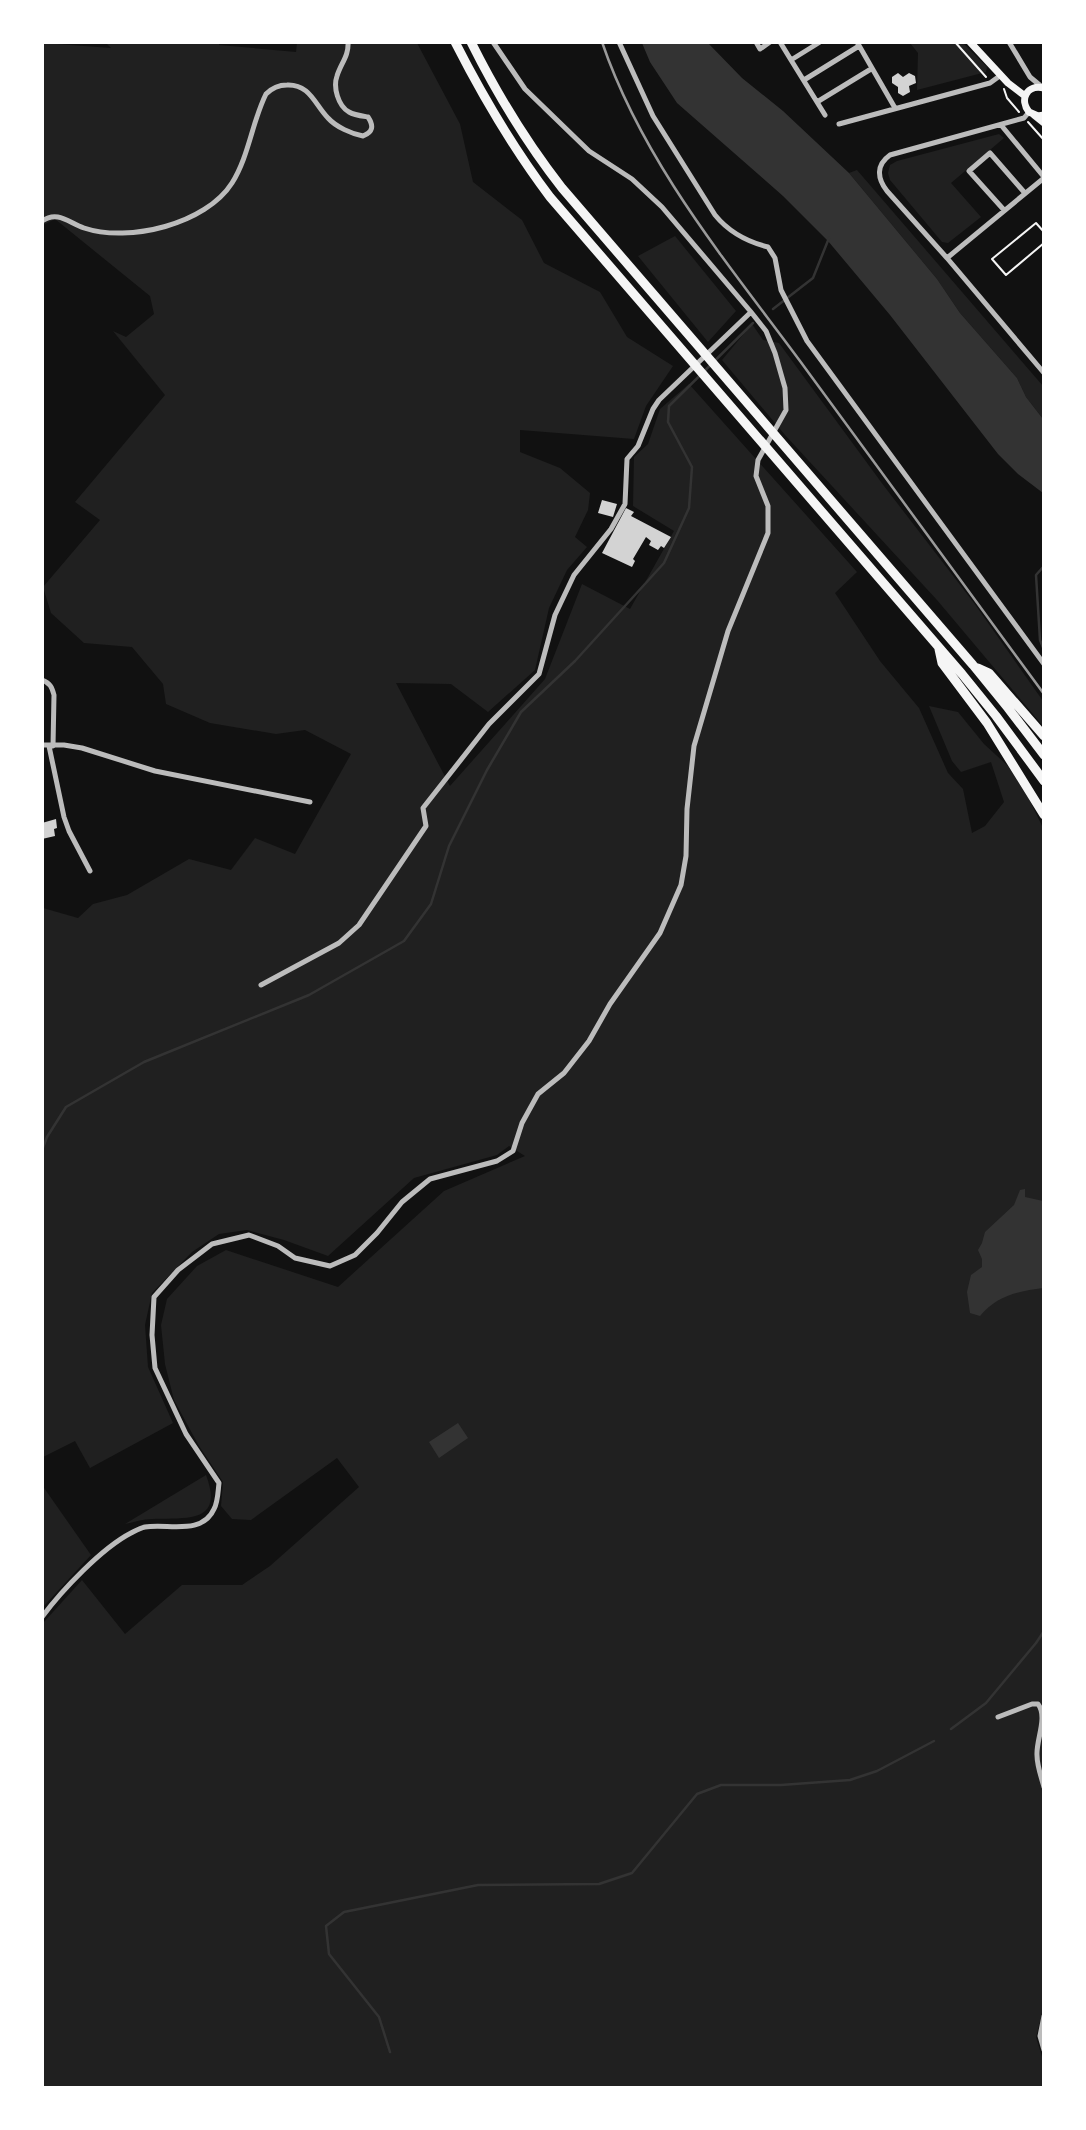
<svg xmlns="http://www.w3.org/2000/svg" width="1086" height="2130" font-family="Lato,sans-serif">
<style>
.green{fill:#202020}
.water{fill:#333}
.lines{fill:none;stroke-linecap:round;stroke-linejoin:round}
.stream{stroke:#333;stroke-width:2.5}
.building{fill:#d3d3d3}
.path{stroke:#f5f5f5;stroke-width:2}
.minor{stroke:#bcbcbc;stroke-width:5}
.secondary{stroke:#f5f5f5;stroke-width:7}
.motorway{stroke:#f5f5f5;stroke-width:9}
.rail{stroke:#9a9a9a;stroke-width:2.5}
</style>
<rect width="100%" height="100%" fill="#111"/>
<path class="green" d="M219,42V45L296,52L297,43H417L460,124L473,182L522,220L544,263L600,292L627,337L673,366L646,406L634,439L520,430V452L560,468L590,493L588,510L575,537L587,547L567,570L549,608L535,670L488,712L451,684L396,683L450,786L545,679L582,584L630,609L674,531L633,506L634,457L648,444L660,409L689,384L857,572L835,593L880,661L919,708L948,773L963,789L972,833L985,826L1004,802L991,762L961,772L952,761L929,706L958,712L984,744L1008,766L1028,797L1044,830V2006L1036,2037L1043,2060V2087H43V1623L82,1580L125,1634L182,1585H242L270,1566L359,1487L337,1458L251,1520L232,1519L221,1506L223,1482L199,1446L174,1400L165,1364L161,1325L167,1299L197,1266L226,1250L338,1287L444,1191L525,1156L509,1146L497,1155L414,1178L328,1256L284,1240L247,1230L219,1234L192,1252L152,1293L145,1325L148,1367L173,1423L90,1468L75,1441L43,1457V908L78,918L93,904L127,895L189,859L231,870L255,838L295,854L351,754L305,730L276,734L210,723L166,704L163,684L132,647L84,643L51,613L43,587L100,520L75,502L165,395L113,331L126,337L154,314L150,296L55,219L43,225V229V43L111,48L106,43Z
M910,43H963L987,67L986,72L917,90L918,53Z
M999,134L1004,138L951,183L981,217L948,243L942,242L890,180L888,173L890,165L897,161Z
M857,170L1043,386V419L1026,397L1017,378L960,313L937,279L849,173Z
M675,236L736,311L708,342L638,256Z
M752,324L763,340L779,343L884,486L974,603L1043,701V726L937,600L785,435L722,360Z
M206,1475C225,1525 184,1517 152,1519C143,1519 134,1522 125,1524Z
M42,1485L91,1555L43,1607H42Z"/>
<path class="water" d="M642,43H708L742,78L783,111L849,173L937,279L960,313L1017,378L1026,397L1043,419V493L1018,474L998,454L890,315L828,241L783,196L677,103L650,62Z
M1025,1189V1197L1043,1201V1288C1019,1291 996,1296 980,1316L970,1313L967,1292L971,1275L982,1267V1259L978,1250L982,1243L985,1232L1014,1205L1020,1190Z
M458,1423L468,1438L439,1458L429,1442Z"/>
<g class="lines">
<path class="stream" d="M773,309L813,278L829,238
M1044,566L1036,575L1040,640L1044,650
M42,1150L47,1137L66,1107L144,1062L309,995L404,941L431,904L449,846L487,770L521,712L575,661L664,563L689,508L692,467L668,422L669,406L753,323
M951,1729L986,1703L1036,1643L1044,1631
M390,2052L379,2017L329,1954L326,1926L344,1912L478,1885L599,1884L632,1873L697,1794L721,1785H781L850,1780L877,1771L934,1741"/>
</g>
<path class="building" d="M898,73L903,77L909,73L915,76L916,83L909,86L910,92L903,96L898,93V87L892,83V77Z
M602,500L617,504L613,517L598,513Z
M626,508L634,512L631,516L671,537L664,548L661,546L658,550L649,545L651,541L646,537L633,559L635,561L632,567L602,553Z
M56,819L57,828L54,829L55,836L42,839V823Z"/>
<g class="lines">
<path class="path" d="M955,42L986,77
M1004,89L1007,98L1019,112
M1028,122L1044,140
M1044,232L1036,223L992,259L1006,275L1044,243"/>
<path class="minor" d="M619,42L653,116L715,215C728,231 748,242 768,247L775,258L781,290L807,341L1044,664
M756,42L760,49L770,42
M780,42L791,60L820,42
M857,42L895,108
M1009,42L1030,77L1042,87
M791,60L825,115
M804,80L859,46
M817,102L871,69
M1029,112L1024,118L890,155C876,165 877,178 887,191L947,258L1044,373
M839,124L990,83L1001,75
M1001,125L1044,177
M1004,210L969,171L990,153L1024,192
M42,221C58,210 69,223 84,228C129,243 206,224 232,183C249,156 252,122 266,94C272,88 279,85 287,85C310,84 315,105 328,118C336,127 352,134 363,136C373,132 374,126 368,117C362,116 354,115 349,112C338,106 333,87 337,76C341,63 349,56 348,42
M947,258L1044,178
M42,680C50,683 52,687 54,695L53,746
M42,745H64L82,748L155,771L310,802
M49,746L64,817L69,831L90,871
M261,985L339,943L359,925L426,826L423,808L489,724L539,674L555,615L574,575L611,529L625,504L627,459L638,446L653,409L659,400L751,312L662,207L632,179L589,151L525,89L493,42
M42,1617C62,1590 102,1548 131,1533C135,1531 140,1528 145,1527C167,1523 202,1536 214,1509C218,1502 218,1491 219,1483L186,1434L155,1368L152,1335L154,1297L178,1270L212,1244L249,1235L278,1246L295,1258L330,1266L355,1255L377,1233L402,1202L430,1179L497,1161L513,1151L522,1123L538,1094L564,1073L589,1041L610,1004L660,933L681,885L686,856L687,809L694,746L728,631L768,533V506L756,476L758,460L786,410L785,388L775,353L766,331L751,312
M998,1717L1032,1704H1038C1048,1717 1036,1740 1037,1755C1037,1766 1041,1776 1044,1787
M1044,2016L1040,2036L1044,2050"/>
<path class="secondary" d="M970,42L1008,83L1025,96
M1044,88C1027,84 1019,99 1029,112L1038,116L1044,115
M1034,115L1044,123"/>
<path class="motorway" d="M455,42C483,97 513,148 550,197L962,674L996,716L1044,781
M471,42C497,94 526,142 562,188L973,665L1008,708L1044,755
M939,649L942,663L987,723L1044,815
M978,668L989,673L1044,736"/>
<path class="rail" d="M602,42C643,162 726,261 800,361C881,472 962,583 1044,694"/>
</g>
<rect width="1086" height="2130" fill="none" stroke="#ffffff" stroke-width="88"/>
</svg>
